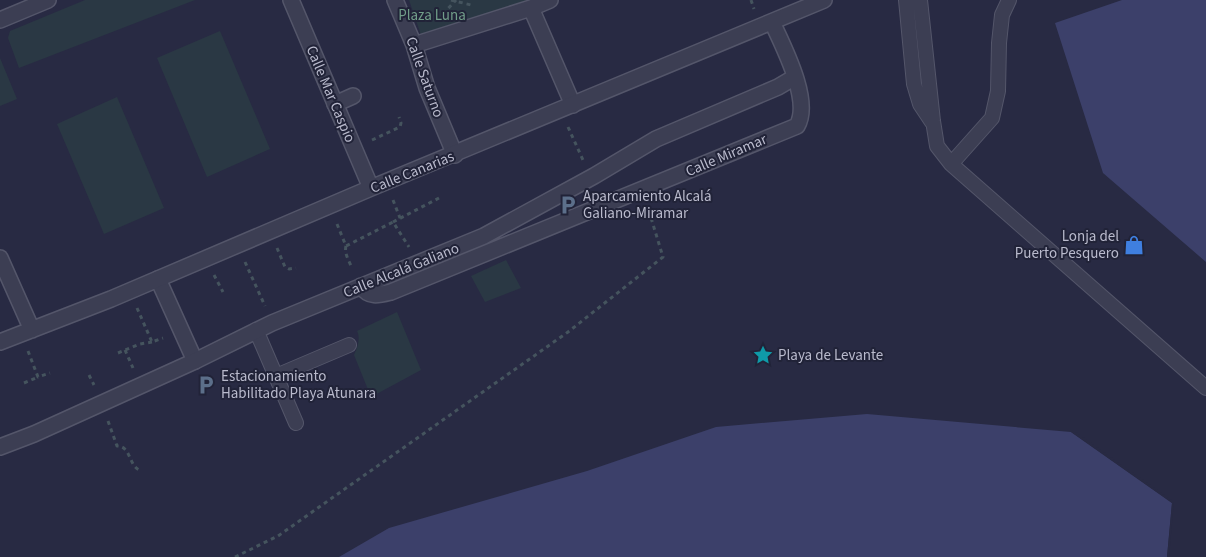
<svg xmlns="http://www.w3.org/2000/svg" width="1206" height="557" font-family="'Source Sans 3',sans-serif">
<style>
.green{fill:#2a3844}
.water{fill:#3c406a}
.pier{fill:#282a43}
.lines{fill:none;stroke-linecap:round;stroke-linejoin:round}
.service-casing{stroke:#54566a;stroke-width:16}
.pedestrian-casing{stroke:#54566a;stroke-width:18}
.minor-casing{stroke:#54566a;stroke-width:18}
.path{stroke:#45545e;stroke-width:3;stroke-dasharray:4 4;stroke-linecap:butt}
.service{stroke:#3c3e53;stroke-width:14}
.pedestrian{stroke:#3c3e53;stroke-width:15}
.minor{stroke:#3c3e53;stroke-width:15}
.labels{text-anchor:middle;stroke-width:4;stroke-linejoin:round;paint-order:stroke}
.park-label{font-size:15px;fill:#719d89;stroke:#212338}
.street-label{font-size:15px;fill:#b9bacc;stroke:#212338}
.poi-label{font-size:15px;fill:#b9bacc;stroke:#212338;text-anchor:start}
</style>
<rect width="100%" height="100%" fill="#282a43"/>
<path class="green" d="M85,0H195L19,68L8,38L10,31Z
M409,0H530L421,35Z
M220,31L270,149L207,177L157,58Z
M0,58L17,99L0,106Z
M117,97L164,208L104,234L57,124Z
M506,260L521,288L485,302L471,276Z
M397,312L421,370L371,397L354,355C357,348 361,339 357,331Z"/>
<path class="water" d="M1122,0H1206V262L1103,173L1055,23Z
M867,414L1071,432L1172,503L1167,557H339L389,528L587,471L716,427Z"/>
<path class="pier" d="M1073,430L1174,502L1169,557H1167L1172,503L1071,432Z"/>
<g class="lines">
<defs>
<path id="service" d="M906,0L914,84L920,104L932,122
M920,0L933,121L937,146L951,164L1206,388
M951,164L992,118L998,91L999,43L1002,15L1009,0
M256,330L296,423
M276,376L349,345"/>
<path id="pedestrian" d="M395,0L414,45L427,88L455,155
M531,8L573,105
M414,45L531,8L550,0
M335,104L353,96
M158,279L195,361"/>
<path id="minor" d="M291,0L371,188
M0,20L48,0
M0,258L32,330
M361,286C369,298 379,295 391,292L797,126C812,101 783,46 772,22
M0,342L111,299L371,188L824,0
M0,447L34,434L195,361L272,323L484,236L594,176L656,139L778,87L795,77"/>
</defs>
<use href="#service" class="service-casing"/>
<use href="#pedestrian" class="pedestrian-casing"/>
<use href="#minor" class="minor-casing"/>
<path class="path" d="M451,0L471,5
M751,0L754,9
M443,14L456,0
M568,127L583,160
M372,140L400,127L401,123L399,117
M393,200L400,218
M393,222L439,198
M337,224L346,246L393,222L409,247
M346,246C344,253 349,261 352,268
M277,248L285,267L289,269L296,268
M245,262L265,306
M214,275L223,292
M137,308L152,342L163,338
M125,350L133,368
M28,351L38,377L50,373
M118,353L140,344L152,342
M89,375L94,385
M24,383L38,377
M108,421L117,446C132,446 128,468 142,471
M235,557L278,536L568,332L663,257L648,208"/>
<use href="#service" class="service"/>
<use href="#pedestrian" class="pedestrian"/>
<use href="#minor" class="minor"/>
</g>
<defs>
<symbol id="parking-bare" viewBox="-9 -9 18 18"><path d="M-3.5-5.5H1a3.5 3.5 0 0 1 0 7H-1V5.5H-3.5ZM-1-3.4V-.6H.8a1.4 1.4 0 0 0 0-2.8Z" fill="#5c6f8a" stroke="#212338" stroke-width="2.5" paint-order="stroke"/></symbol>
<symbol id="shop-bare" viewBox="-9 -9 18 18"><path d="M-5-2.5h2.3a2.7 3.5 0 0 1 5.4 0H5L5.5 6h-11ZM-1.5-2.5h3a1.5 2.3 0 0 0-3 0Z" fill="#3f7fe0" stroke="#212338" stroke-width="2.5" paint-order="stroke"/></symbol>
<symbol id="sight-bare" viewBox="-9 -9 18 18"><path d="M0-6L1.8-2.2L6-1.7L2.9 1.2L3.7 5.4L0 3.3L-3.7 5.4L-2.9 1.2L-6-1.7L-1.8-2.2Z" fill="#0f9aa8" stroke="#212338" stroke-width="2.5" paint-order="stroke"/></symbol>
</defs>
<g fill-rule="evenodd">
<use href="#parking-bare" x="554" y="191" width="28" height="28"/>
<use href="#shop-bare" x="1120" y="231" width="28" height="28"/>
<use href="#sight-bare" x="749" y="341" width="28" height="28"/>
<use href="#parking-bare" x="192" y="371" width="28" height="28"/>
</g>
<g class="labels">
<g class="park-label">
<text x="432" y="20">Plaza Luna</text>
</g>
<g class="street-label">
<text transform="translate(425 77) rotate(70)" y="5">Calle Saturno</text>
<text transform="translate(331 94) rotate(67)" y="5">Calle Mar Caspio</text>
<text transform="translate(726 155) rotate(-23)" y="5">Calle Miramar</text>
<text transform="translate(412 172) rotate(-22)" y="5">Calle Canarias</text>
<text transform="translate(401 270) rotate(-22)" y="5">Calle Alcalá Galiano</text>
</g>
<g class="poi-label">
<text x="583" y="201">Aparcamiento Alcalá<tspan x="583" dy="17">Galiano-Miramar</tspan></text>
<text x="1119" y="241" text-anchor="end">Lonja del<tspan x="1119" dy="17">Puerto Pesquero</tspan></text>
<text x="778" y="360">Playa de Levante</text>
<text x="221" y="381">Estacionamiento<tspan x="221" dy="17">Habilitado Playa Atunara</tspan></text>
</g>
</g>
</svg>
